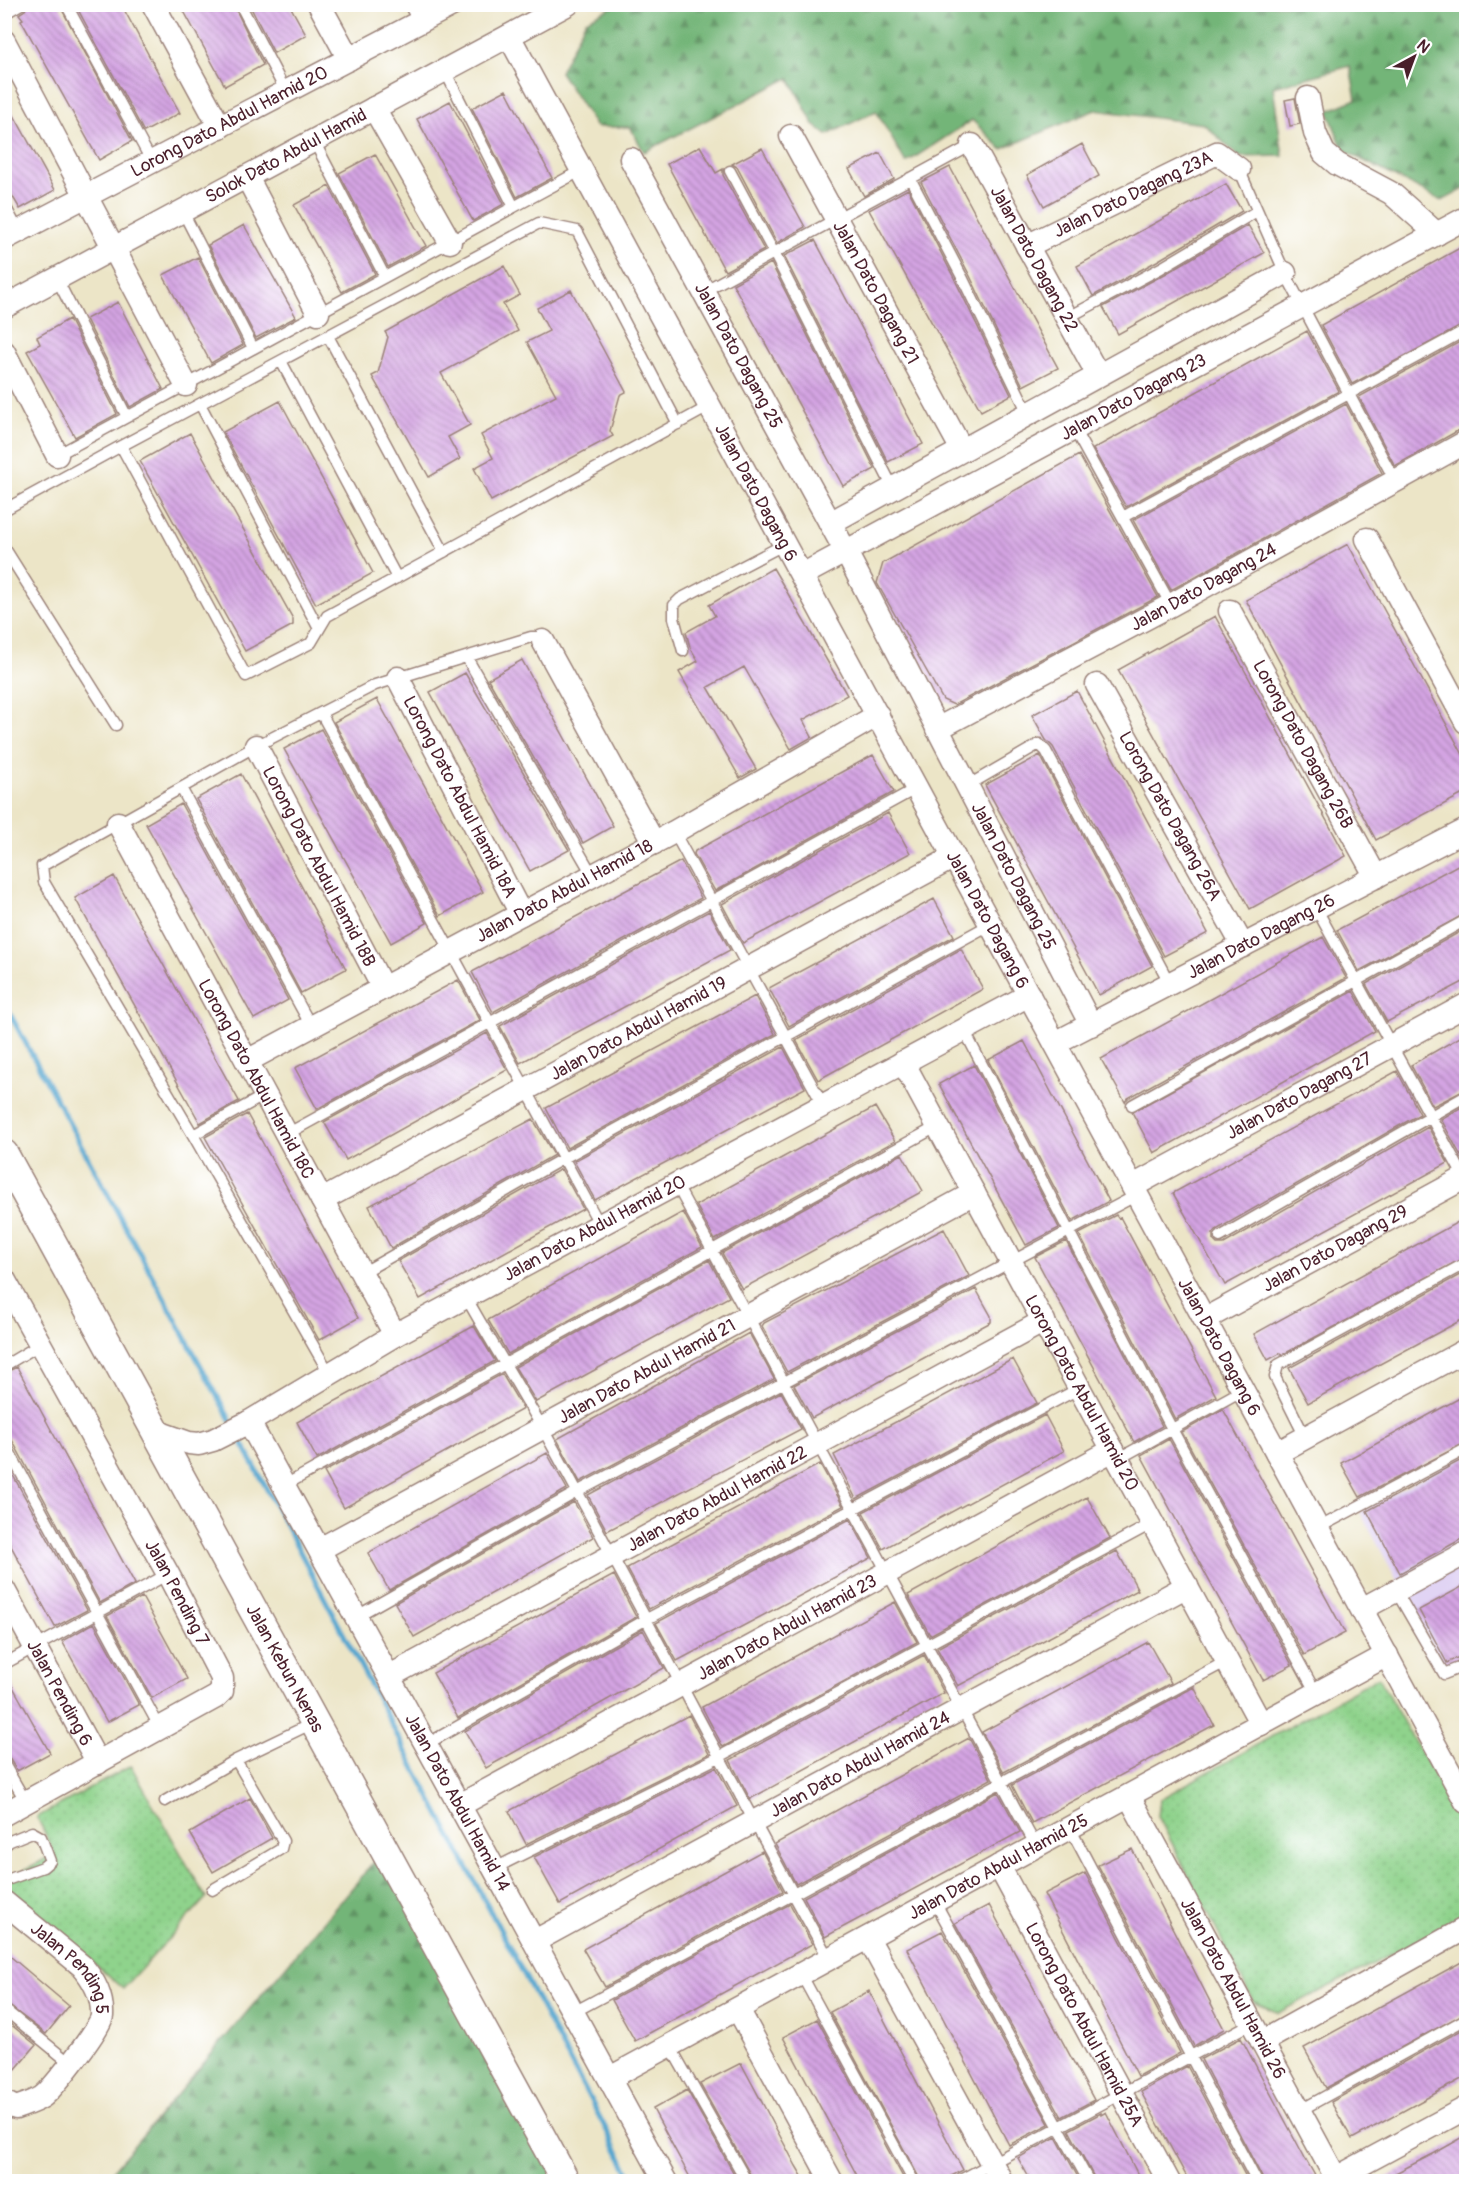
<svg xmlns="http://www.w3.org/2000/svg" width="1471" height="2186" font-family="Pangolin,sans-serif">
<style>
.built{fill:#e1d4f4}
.forest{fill:url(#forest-firs);stroke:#5e6a52;stroke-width:1.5}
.park{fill:url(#park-dots);stroke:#6c795c;stroke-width:1.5}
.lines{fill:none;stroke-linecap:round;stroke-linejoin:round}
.stream{stroke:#54a6cf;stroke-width:5}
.building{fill:url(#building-back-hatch)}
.service-casing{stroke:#9b8279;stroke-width:13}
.minor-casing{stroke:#9b8279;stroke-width:25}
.tertiary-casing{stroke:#9b8279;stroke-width:31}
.service{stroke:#fff;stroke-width:10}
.minor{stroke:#fff;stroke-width:22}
.tertiary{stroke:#fff;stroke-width:28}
.labels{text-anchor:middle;stroke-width:4.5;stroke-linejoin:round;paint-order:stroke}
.street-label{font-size:18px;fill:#4a1f2b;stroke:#fff}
</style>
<defs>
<pattern id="forest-firs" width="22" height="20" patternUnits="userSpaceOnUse" patternTransform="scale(1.5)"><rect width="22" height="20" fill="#73b578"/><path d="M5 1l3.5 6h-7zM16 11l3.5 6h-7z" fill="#609363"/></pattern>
<pattern id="park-dots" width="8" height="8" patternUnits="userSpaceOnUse" patternTransform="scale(1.5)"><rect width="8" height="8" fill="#8fd38c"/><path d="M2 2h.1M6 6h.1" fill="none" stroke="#7db579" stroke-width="1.8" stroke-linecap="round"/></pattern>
<pattern id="building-back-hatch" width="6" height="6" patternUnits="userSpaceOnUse" patternTransform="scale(1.5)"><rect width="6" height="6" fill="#d4a4e3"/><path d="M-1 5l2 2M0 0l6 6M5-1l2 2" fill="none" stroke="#ae85b8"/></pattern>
</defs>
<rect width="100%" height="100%" fill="#fff"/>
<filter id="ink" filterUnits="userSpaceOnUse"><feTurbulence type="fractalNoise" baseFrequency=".0167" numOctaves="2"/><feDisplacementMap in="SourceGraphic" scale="12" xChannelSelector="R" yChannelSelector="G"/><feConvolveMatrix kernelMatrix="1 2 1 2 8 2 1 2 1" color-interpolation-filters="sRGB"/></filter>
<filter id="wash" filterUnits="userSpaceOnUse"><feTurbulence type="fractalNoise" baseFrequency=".008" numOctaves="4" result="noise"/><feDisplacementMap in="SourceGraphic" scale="24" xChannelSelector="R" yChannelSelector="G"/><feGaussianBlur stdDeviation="1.35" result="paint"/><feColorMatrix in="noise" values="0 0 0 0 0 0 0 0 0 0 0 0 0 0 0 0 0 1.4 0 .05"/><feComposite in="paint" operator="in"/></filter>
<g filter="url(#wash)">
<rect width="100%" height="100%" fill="#ece5c7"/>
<path class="built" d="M1466,1454V1661L1446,1670L1360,1512Z"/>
<path class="forest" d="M616,5H1466V188L1442,201L1343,150L1328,111L1356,99L1350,66L1273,87L1283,156L1239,157L1204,124L1095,110L1002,149L972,120L906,163L876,111L827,135L814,125L789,78L644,152L630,127H596L560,72L586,20Z
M385,1849L560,2182H103Z"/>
<path class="park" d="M1378,1677L1466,1833V1916L1278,2013L1253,2001L1158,1816L1160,1799Z
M131,1766L206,1898L123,1989L5,1885V1880L55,1854L37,1817Z"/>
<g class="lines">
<path class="stream" d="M4,1003L233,1425
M237,1433L634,2182"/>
</g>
<g id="blocks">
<path class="building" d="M28,4H59L132,141L99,160L21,20L23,19L19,14L25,10Z
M75,4H121L180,113L144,132Z
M180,4H233L263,65L225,86Z
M249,4H289L306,35L274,53Z
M506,90L552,178L517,197L472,108Z
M4,97L55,190L20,209L4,182Z
M1295,98L1300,124L1290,126L1285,100Z
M450,101L504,204L473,221L417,119Z
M1082,144L1099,176L1044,206L1027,175Z
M700,146L716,173L723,169V175L764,250L725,271L667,164Z
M762,148L805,227L777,243L737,167L732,164Z
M880,153L894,179L864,196L849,169Z
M375,154L426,246L388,267L339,173Z
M950,167L1058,368L1023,386L969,274L921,182Z
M1226,184L1242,211L1157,261L1093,296L1077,266Z
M329,186L375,274L342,292L294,205Z
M908,189L955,280L1011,395L981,411L869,210Z
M244,225L296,317L256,338L208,245Z
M1248,225L1264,253L1118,334L1103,307L1165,274Z
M815,240L923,444L888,462L784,256Z
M1467,244V323L1352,384L1321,325Z
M198,257L243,345L211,363L163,275Z
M771,263L875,469L843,486L733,284Z
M504,266L520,295L503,304L518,331L441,373L470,425L448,437L460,459L429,477L372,376L378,373L388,337L385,332Z
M571,290L626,392L620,395L610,431L613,436L491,501L474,468L493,458L481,435L556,395L527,342L549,331L537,308Z
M118,302L163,389L130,407L86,319Z
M69,319L117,414L75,437L27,351L40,344L37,337Z
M1307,331L1339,391L1126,507L1093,449Z
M1467,338V429L1459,430L1395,466L1359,397Z
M280,401L373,573L316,604L223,432Z
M1346,404L1382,473L1171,590L1133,520Z
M190,433L293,619V625L245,651L140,461Z
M1079,455L1158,597L954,705L943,700L877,583L883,563Z
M1348,544L1467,762V792L1376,840L1246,600Z
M773,568L847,695L803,720L812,737L791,749L744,667L708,687L756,769L740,778L679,672L698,661L690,647L686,632L715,616L709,605Z
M1215,616L1346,856L1250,909L1118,670Z
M522,660L613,826L583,843L488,679Z
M465,673L569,850L530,871L430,692Z
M1077,691L1208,933L1164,956L1053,747L1046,740L1032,715Z
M377,699L483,892L440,916L334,722Z
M321,729L427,923L391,943L284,749Z
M873,755L894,792L715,891L694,854L695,851Z
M1040,755L1152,966L1099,995L985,785Z
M241,774L346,969L301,993L196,799Z
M181,804L288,1000L254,1019L146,824Z
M888,813L910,853L743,943L722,904Z
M1467,860V913L1359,971L1337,930Z
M681,861L701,898L493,1012L472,972Z
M114,876L239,1101L200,1123L75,898Z
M934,899L954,936L789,1026L769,988Z
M709,911L730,950L520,1063L500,1026Z
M1467,928V980L1387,1022L1366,984Z
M1323,937L1346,978L1128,1098L1125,1102L1101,1059Z
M961,949L983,989L818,1080L796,1040Z
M458,980L480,1020L317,1109L295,1068Z
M1353,991L1375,1031L1154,1153L1132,1112Z
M755,996L775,1034L567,1148L546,1108Z
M487,1033L507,1070L346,1160L324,1122Z
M1467,1033V1089L1433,1106L1411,1065Z
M1024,1041L1109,1201L1072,1221L988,1060Z
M783,1047L805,1088L595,1200L574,1161Z
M974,1065L1059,1228L1026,1245L939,1084Z
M1397,1071L1420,1114L1216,1230L1213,1234V1240L1217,1244H1224L1428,1127L1448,1163L1225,1285L1173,1193Z
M1467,1104V1153L1461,1156L1441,1119Z
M875,1107L895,1141L715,1240L696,1205Z
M247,1114L358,1318L319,1340L205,1137Z
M533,1119L554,1155L391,1248L369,1206Z
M902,1154L923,1191L742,1289L722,1253Z
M561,1169L583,1209L420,1299L398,1261Z
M683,1212L702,1247L508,1354L488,1320Z
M1116,1215L1118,1218L1120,1217L1216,1396L1175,1419L1079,1234Z
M1467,1217V1256L1282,1355L1281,1353L1268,1360L1254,1334Z
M944,1229L969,1276L787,1372L762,1326L764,1323Z
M1066,1241L1162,1426L1134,1442L1035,1257Z
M709,1260L729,1297L536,1402L515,1367Z
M1467,1271V1317L1308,1403L1289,1368Z
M976,1289L991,1316V1322L812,1418L794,1385Z
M474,1326L495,1361L317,1459L297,1422Z
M749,1333L774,1379L580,1482L557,1439Z
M1013,1359L1037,1403L856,1499L834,1455Z
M17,1367L135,1584L100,1603L11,1438L4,1435V1373Z
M502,1374L523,1409L344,1508L324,1472Z
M781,1392L801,1429L607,1531L588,1495Z
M1467,1394V1442L1360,1497L1341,1463Z
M1223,1409L1345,1633L1304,1655L1182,1432Z
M1045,1415L1064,1451L883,1549L863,1512Z
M1169,1439L1292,1665L1263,1680L1141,1455Z
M547,1453L567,1489L389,1590L368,1553Z
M1467,1457V1536L1400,1573L1367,1511Z
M4,1459L87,1610L55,1627L4,1533Z
M820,1464L843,1506L649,1609L627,1568Z
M1087,1497L1110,1538L930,1635L908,1595Z
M574,1502L593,1537L414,1637L395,1603Z
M850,1519L871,1558L677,1661L656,1623Z
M1117,1551L1138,1590L958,1686L937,1648Z
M614,1575L636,1617L458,1718L433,1673Z
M1467,1584V1653L1447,1663L1419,1610Z
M142,1597L187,1679L152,1698L107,1616Z
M895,1602L917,1642L723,1747L702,1707Z
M94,1623L139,1705L107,1722L62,1641Z
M643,1630L664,1668L486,1768L465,1731Z
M1148,1642L1171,1683L1004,1772L982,1732Z
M924,1655L944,1693L750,1799L730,1760Z
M4,1671L50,1753L17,1771L4,1750Z
M1194,1687L1214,1725L1032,1823L1012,1785Z
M689,1715L709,1754L526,1844L509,1811Z
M969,1738L991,1779L796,1884L775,1844Z
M716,1767L737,1806L560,1904L534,1857Z
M998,1792L1020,1832L825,1937L804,1897Z
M250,1798L272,1838L213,1872L190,1833Z
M1132,1849L1224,2029L1194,2046L1098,1865Z
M762,1851L783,1891L605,1987L583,1949Z
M1085,1873L1180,2053L1138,2076L1044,1894Z
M790,1904L812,1944L635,2041L612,2000Z
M989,1905L1094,2100L1062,2117L955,1923Z
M942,1931L1049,2124L1009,2145L907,1949Z
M4,1951L69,2006L46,2034L4,2002Z
M1467,1959V2012L1326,2088L1304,2048Z
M869,1991L963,2170L942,2181H921L830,2012Z
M4,2019L36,2045L4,2083Z
M817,2019L905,2181H860L783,2037Z
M1467,2027V2076L1352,2139L1331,2102Z
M1241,2038L1305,2158L1318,2181H1264L1201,2059Z
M741,2063L796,2166L805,2181H754L700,2084Z
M1187,2066L1248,2181H1189L1149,2107L1141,2092Z
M687,2090L738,2181H692L653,2109Z
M1106,2112L1134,2167L1141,2181H1096L1069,2130L1101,2113V2115Z
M1467,2135V2181H1380L1435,2153Z
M1056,2137L1080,2181H1031L1018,2158Z"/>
</g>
</g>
<g filter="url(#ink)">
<use href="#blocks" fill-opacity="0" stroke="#9b8279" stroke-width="1.5"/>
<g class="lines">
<defs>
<path id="service" d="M66,4L152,162
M240,4L286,92
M409,4L419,23
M4,14L21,4
M445,71L514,207
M314,141L385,277
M1239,169L1285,273L1395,481
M730,171L774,253L893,488
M910,178L962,277L1028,413
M4,204L19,232
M183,212L253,348
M57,279L127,417
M704,291L972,145
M1067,318L1161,268L1257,211
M328,336L444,552
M281,361L397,578
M200,404L319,629
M678,424L577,231L539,223L121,446L246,676L311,643L327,616L710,406
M1074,429L1171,605
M57,455L582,170
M4,510L121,446
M1123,517L1466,330
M4,547L116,725
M683,651L674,618V605L680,599L785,544
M467,658L593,876
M321,713L600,1225
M967,786L1039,744L1046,751L1170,984
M181,788L311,1026
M674,832L823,1105
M1316,908L1466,1181
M964,1030L1172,1429L1316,1693
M1132,1105L1466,920
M287,1134L917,788
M193,1135L265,1095
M676,1184L1036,1846
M1220,1237L1466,1096
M362,1273L564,1158L991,924
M466,1297C491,1342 519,1386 544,1431C641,1606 732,1784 829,1959
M4,1366L41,1344
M329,1373L193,1135L44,882L42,866L256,746L375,685L531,637H537L543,641
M1305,1437L1275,1377L1278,1365L1466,1263
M4,1442L160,1728
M1118,1459L1243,1390
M285,1485L938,1126
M1318,1528L1466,1449
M1396,1591L1444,1674L1466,1665
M357,1616L577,1492L1137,1195
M4,1664L168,1574
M427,1744L647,1619L1080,1388
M4,1764L26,1802
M165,1801L236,1760L315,1722
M1070,1828L1257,2182
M4,1846L10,1841L32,1832L41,1837L50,1861L43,1867L4,1881
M495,1868L719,1757L1153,1523
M212,1890L281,1849L283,1841L236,1760
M935,1902L1089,2182
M801,1974L914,2182
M4,2009L71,2064
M574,2012L1227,1661
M670,2046L747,2182
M1299,2111L1466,2019
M957,2182L1252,2023"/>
<g id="minor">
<path d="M153,4L220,127"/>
<path d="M319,4L349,59"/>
<path id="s1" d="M509,36L1466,1802"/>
<path d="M4,41L186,385"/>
<path d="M1308,98L1315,133L1324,153L1337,164L1391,193L1437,234"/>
<path d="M374,108L450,242"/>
<path id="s2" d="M791,136L962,450"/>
<path id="s3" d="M972,145L1098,375"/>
<path id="s4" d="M631,159L846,552L1091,1025"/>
<path d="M247,177L318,313"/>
<path id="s5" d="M4,239L454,4"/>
<path id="s6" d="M1027,246L1217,153L1239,169"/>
<path id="s7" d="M4,307L568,4"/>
<path d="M4,352L57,455"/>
<path d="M830,523L1285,273"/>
<path d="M1367,539L1466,722"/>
<path id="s8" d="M802,575L1466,218"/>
<path id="s9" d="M1230,611L1376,877"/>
<path d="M543,641L654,843"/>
<path id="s10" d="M398,678L521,914"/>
<path id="s11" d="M1097,685L1243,946"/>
<path id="s12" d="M937,729L1171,605L1466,442"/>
<path id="s13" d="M256,746L383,988"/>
<path id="s14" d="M118,823L395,1335"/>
<path id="s15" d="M1055,1043L1466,830"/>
<path id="s16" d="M247,1061L674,832L878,715"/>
<path id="s17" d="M903,1062L1261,1724"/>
<path id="s18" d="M1133,1186L1466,1005"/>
<path id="s19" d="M322,1200L954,857"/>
<path id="s20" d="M4,1279L168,1574L222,1678V1691L216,1697L4,1814"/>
<path id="s21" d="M1205,1319L1466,1177"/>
<path id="s22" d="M249,1422L666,2182"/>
<path id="s23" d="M158,1432L189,1443L199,1444L213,1440L249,1422L395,1335L1029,995"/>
<path d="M1277,1453L1466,1350"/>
<path id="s24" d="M320,1549L974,1193"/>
<path id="s25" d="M4,1590L98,1763"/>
<path d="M1362,1609L1466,1553"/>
<path id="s26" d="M390,1676L1044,1321"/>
<path id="s27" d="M1129,1796L1338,2182"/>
<path id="s28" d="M460,1805L1113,1450"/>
<path id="s29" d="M999,1866L1169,2182"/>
<path id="s30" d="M4,1902L82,1966C94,1980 103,1996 102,2016C102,2026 52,2090 42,2097C34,2102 24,2105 16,2108L4,2102"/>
<path d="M868,1938L1002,2182"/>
<path id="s31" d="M535,1941L1187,1586"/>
<path d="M738,2009L832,2182"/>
<path d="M1262,2042L1466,1928"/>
<path id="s32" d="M610,2078L1387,1655"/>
<path d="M1336,2178L1466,2108"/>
</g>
<g id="tertiary">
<path id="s33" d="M4,1154L566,2182"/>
</g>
</defs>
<use href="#service" class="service-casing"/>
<use href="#minor" class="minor-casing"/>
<use href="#tertiary" class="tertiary-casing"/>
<use href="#service" class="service"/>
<use href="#minor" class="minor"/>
<use href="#tertiary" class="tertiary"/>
</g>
</g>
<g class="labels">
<g class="street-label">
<text dy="6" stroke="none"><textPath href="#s5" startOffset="254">Lorong Dato Abdul Hamid 20</textPath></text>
<text dy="6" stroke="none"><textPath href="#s7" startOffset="320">Solok Dato Abdul Hamid</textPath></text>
<text dy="6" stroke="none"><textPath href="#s6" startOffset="118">Jalan Dato Dagang 23A</textPath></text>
<text dy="6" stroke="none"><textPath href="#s3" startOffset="130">Jalan Dato Dagang 22</textPath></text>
<text dy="6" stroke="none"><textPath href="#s2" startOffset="178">Jalan Dato Dagang 21</textPath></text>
<text dy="6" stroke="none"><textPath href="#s4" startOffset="224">Jalan Dato Dagang 25</textPath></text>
<text dy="6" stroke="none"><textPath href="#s8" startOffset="376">Jalan Dato Dagang 23</textPath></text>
<text dy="6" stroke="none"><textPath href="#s1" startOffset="519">Jalan Dato Dagang 6</textPath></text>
<text dy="6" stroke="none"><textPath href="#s12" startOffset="302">Jalan Dato Dagang 24</textPath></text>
<text dy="6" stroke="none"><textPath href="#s9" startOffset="152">Lorong Dato Dagang 26B</textPath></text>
<text dy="6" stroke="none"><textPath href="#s10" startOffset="134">Lorong Dato Abdul Hamid 18A</textPath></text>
<text dy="6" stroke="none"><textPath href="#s11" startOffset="150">Lorong Dato Dagang 26A</textPath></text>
<text dy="6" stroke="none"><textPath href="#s13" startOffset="136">Lorong Dato Abdul Hamid 18B</textPath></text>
<text dy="6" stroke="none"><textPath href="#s4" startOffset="813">Jalan Dato Dagang 25</textPath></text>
<text dy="6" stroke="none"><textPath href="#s16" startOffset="360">Jalan Dato Abdul Hamid 18</textPath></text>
<text dy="6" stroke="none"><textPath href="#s1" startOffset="1005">Jalan Dato Dagang 6</textPath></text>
<text dy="6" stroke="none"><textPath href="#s15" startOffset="232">Jalan Dato Dagang 26</textPath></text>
<text dy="6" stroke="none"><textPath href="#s19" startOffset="360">Jalan Dato Abdul Hamid 19</textPath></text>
<text dy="6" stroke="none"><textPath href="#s14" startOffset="291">Lorong Dato Abdul Hamid 18C</textPath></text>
<text dy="6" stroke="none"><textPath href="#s18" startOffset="189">Jalan Dato Dagang 27</textPath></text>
<text dy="6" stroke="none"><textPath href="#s23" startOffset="494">Jalan Dato Abdul Hamid 20</textPath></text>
<text dy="6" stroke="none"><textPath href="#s21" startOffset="148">Jalan Dato Dagang 29</textPath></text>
<text dy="6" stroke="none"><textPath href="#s1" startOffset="1491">Jalan Dato Dagang 6</textPath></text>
<text dy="6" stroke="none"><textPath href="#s24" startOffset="372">Jalan Dato Abdul Hamid 21</textPath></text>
<text dy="6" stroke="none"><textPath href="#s17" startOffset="376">Lorong Dato Abdul Hamid 20</textPath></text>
<text dy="6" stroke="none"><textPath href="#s26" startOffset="372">Jalan Dato Abdul Hamid 22</textPath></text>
<text dy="6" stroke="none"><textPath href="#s20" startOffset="358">Jalan Pending 7</textPath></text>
<text dy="6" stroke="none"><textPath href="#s28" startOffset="372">Jalan Dato Abdul Hamid 23</textPath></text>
<text dy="6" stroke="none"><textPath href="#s33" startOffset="586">Jalan Kebun Nenas</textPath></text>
<text dy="6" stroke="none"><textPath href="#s25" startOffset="117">Jalan Pending 6</textPath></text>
<text dy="6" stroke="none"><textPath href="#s31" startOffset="370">Jalan Dato Abdul Hamid 24</textPath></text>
<text dy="6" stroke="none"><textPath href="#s22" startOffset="434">Jalan Dato Abdul Hamid 14</textPath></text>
<text dy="6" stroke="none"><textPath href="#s32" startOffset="442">Jalan Dato Abdul Hamid 25</textPath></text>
<text dy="6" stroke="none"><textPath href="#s30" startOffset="96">Jalan Pending 5</textPath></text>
<text dy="6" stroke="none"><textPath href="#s27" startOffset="219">Jalan Dato Abdul Hamid 26</textPath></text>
<text dy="6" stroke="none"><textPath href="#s29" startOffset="180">Lorong Dato Abdul Hamid 25A</textPath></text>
</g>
</g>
<rect width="1471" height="2186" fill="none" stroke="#fff" stroke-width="24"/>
<g transform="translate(1414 57) rotate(41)" stroke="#ffffff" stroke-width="4.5" paint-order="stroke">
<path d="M0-4.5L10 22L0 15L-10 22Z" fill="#4a1f2b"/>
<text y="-9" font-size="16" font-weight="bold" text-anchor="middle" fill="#4a1f2b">N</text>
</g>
</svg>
